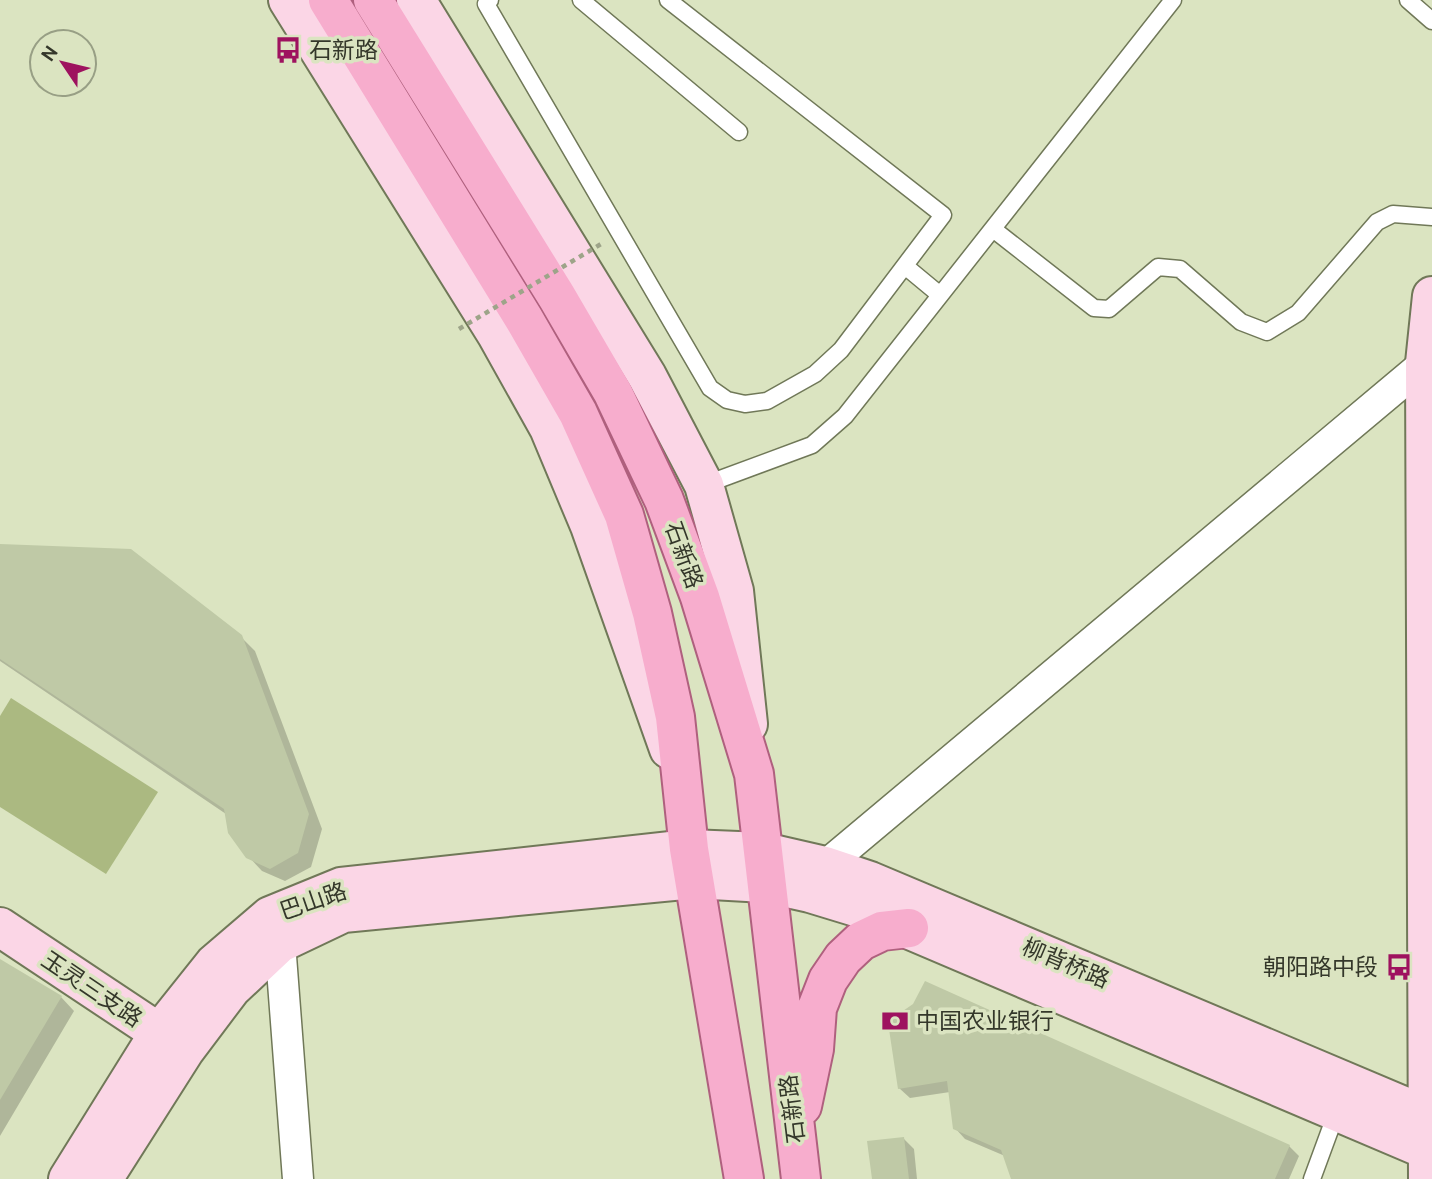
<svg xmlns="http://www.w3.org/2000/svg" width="1432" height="1179" font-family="Cabin,'Noto Sans SC',sans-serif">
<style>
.green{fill:#abb981}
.shadow{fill:#0003}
.building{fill:#bfc9a6}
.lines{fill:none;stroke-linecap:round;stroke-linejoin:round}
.lane-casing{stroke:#707858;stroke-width:19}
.street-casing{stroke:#707858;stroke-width:33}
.secondary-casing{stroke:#707858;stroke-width:42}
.primary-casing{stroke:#af607e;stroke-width:42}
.lane{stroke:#fff;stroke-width:16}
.street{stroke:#fff;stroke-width:30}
.secondary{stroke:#fbd6e6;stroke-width:38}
.primary{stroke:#f7adcd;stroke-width:38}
.path-bridge{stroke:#9da489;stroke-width:4.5;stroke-dasharray:5 5;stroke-linecap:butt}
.labels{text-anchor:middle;stroke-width:7;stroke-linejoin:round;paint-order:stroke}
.poi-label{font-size:23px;fill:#34372a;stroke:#dbe4c1;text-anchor:start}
.street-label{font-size:23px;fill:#34372a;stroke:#dbe4c1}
</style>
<rect width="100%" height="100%" fill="#dbe4c1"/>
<path class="green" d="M11,698L158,792L106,874L0,807V716Z"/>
<path class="shadow" d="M0,546L241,637L255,651L322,829L311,867L285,881L262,871L248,856L226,814L0,661Z
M0,961L61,997L74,1011L0,1136Z
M889,1017L1289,1146L1299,1156L1289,1179H1013L1005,1156L965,1139L955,1128L950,1092L910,1098L899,1088Z
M904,1139L914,1149L917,1179H873Z"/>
<path class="building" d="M0,544L131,549L242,635L309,814L298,853L270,869L246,858L228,833L224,809L0,659Z
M0,959L62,996L0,1100Z
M925,981L1290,1145L1275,1179H1011L1001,1150L953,1129L947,1081L898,1089L887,1016L900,1013L913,1004Z
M904,1137L909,1179H872L867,1141Z"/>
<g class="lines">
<defs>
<path id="lane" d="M490,0L486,4L710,388L727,400L745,404L767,401L815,374L841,350L943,215L668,0
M581,0L739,132
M1408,0L1432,21
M993,229L1094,308L1109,309L1158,267L1180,269L1241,322L1267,332L1298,313L1377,222L1393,214L1432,217
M905,266L940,295
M704,485L812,445L845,416L1173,0
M1312,1179L1337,1111"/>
<path id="street" d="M825,866L1425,363
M280,943L298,1179"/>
<path id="secondary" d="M288,0L497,335L549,428L590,526L669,749
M416,0L647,376L704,485L734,591L748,724
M0,927L179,1046
M68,1179L159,1033L214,964L270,916L341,887L689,849L764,852L825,866L870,881L1432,1118
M103,1179L185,1050L231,989L280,943L343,913L694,879L765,883L810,893L856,907L1432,1152
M1428,1179L1425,363L1432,296"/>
<path id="primary" d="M328,0L524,319L578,413L624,515L652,613L675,717L689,849L744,1179
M373,0L557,297L613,393L664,500L700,597L754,774L801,1179
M802,1106L814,1049L817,1008L828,980L843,958L861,941L882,931L909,928"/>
</defs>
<use href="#lane" class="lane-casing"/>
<use href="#street" class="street-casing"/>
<use href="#secondary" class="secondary-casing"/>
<use href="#primary" class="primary-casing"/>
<use href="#lane" class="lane"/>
<use href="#street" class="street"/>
<use href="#secondary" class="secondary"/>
<use href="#primary" class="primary"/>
<path class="path-bridge" d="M459,329L601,244"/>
</g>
<defs>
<symbol id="bus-bare" viewBox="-9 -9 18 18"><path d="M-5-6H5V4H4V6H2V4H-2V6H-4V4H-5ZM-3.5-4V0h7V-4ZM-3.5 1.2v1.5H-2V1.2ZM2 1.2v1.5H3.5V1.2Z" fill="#9e125f" stroke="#dbe4c1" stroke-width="2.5" paint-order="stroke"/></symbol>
<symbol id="bank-bare" viewBox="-9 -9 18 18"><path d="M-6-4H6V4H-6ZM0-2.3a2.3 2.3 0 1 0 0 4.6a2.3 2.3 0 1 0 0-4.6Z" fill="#9e125f" stroke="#dbe4c1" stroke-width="2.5" paint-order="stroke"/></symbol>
</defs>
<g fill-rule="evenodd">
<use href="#bus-bare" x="269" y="31" width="38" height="38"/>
<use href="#bus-bare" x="1380" y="948" width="38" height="38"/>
<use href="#bank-bare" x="876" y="1002" width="38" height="38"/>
</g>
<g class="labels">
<g class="poi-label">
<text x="309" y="58">石新路</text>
<text x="1378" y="975" text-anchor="end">朝阳路中段</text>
<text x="916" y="1029">中国农业银行</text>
</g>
<g class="street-label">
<text transform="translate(684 555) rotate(70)" y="8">石新路</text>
<text transform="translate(313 901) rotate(-19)" y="8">巴山路</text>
<text transform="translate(1066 963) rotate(23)" y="8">柳背桥路</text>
<text transform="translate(92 989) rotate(34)" y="8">玉灵三支路</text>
<text transform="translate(792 1109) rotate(-97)" y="8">石新路</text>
</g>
</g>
<g transform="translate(63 63) rotate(305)"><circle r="33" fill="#dbe4c1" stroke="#989f85" stroke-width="2"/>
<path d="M0-5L12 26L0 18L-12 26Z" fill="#9e125f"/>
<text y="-10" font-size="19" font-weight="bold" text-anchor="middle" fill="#34372a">N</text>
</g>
</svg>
